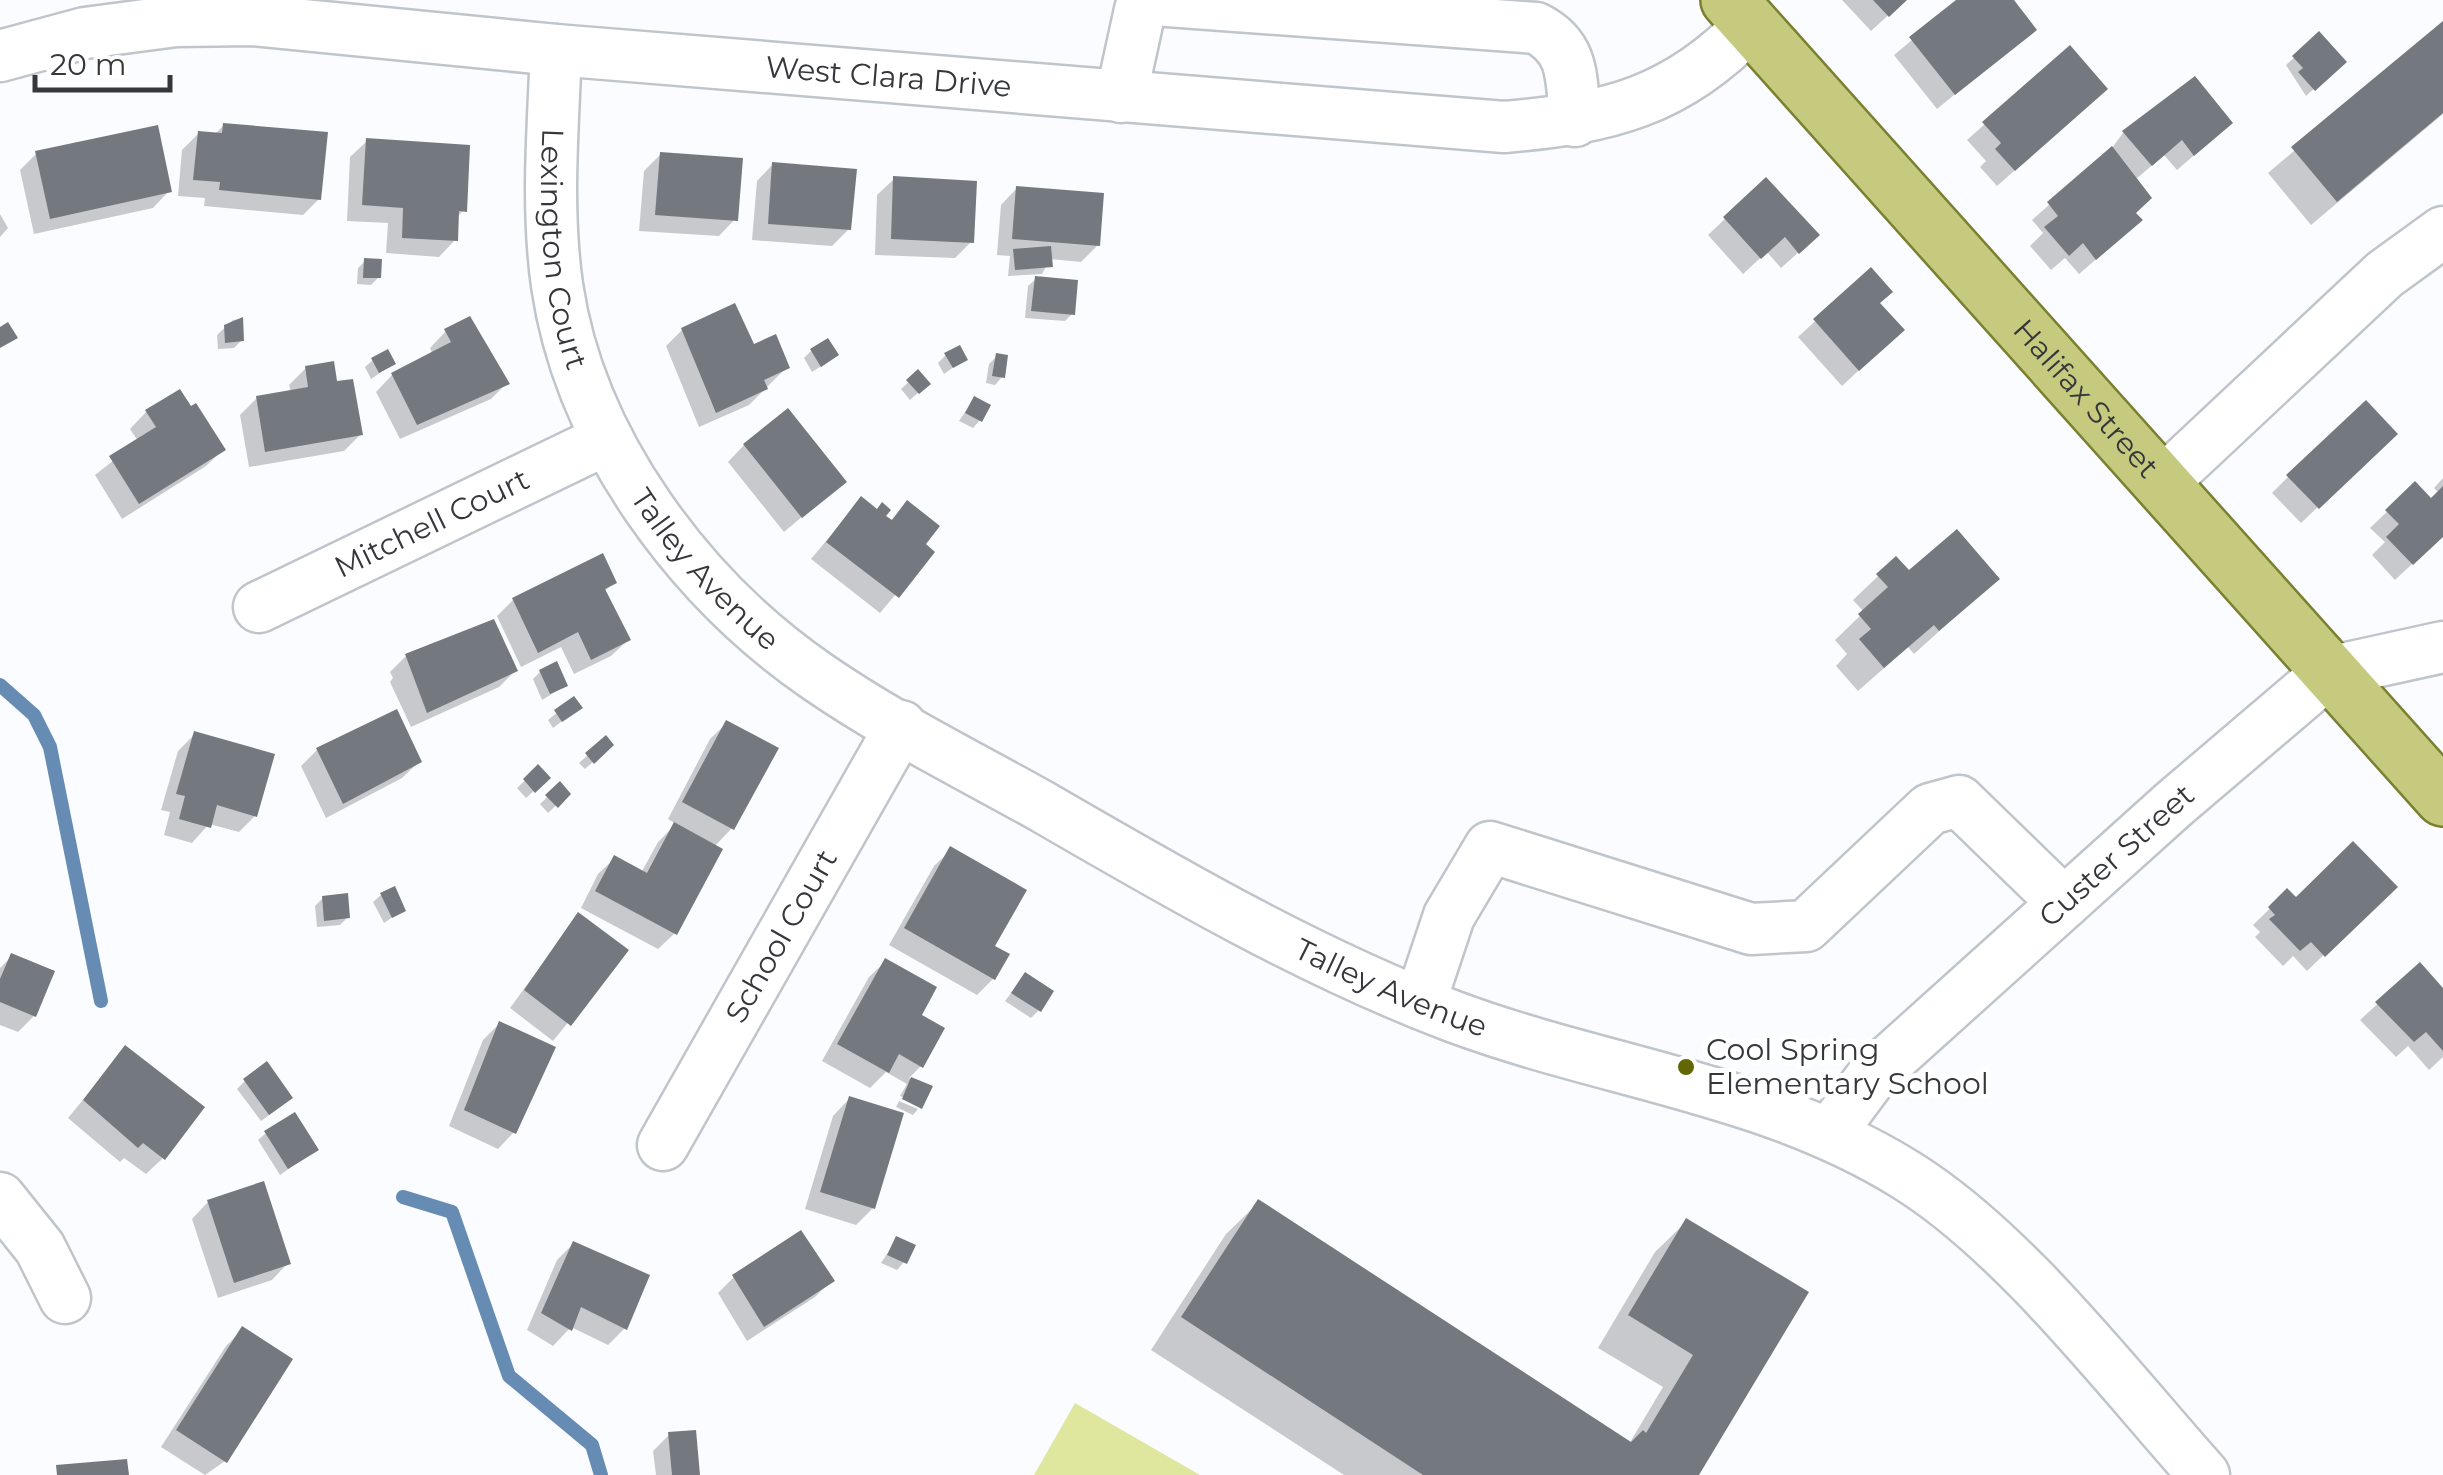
<svg xmlns="http://www.w3.org/2000/svg" width="2443" height="1475" font-family="Montserrat,sans-serif">
<style>
.green{fill:#dfe79f}
.shadow{fill:#0003}
.lines{fill:none;stroke-linecap:round;stroke-linejoin:round}
.stream{stroke:#678cb4;stroke-width:14}
.building{fill:#74797f}
.minor-casing{stroke:#bfc5cb;stroke-width:55}
.major-casing{stroke:#7a802f;stroke-width:60}
.minor{stroke:#fff;stroke-width:50}
.major{stroke:#c5ca7f;stroke-width:55}
.poi-dot{fill:#626704;stroke:#fff;stroke-width:4}
.labels{text-anchor:middle;stroke-width:10;stroke-linejoin:round;paint-order:stroke}
.street-label{font-size:30px;fill:#35373a;stroke:#fff}
.poi-label{font-size:30px;fill:#35373a;stroke:#fff;text-anchor:start}
</style>
<rect width="100%" height="100%" fill="#fafcff"/>
<path class="green" d="M1075,1403L1200,1475H1034Z"/>
<path class="shadow" d="M1842,0H1905L1871,31Z
M1960,0H2011L2034,29L1937,109L1894,55Z
M2443,24V114L2311,225L2268,173Z
M2319,35L2343,62L2306,96L2286,65Z
M2069,49L2089,105L1997,186L1980,167L1986,161L1967,140Z
M2194,80L2213,139L2177,170L2164,155L2135,180L2134,214L2123,236L2079,274L2065,258L2051,270L2030,246L2043,233L2032,220L2109,152L2123,133Z
M224,125L319,199L303,215L204,206L205,198L178,196L182,150L198,134L214,135Z
M367,141L464,210L456,218L455,240L439,257L386,253L388,223L347,221L350,157Z
M36,154L169,191L153,208L34,234L20,170Z
M661,154L735,219L719,236L639,231L644,171Z
M773,164L849,229L832,246L752,240L757,181Z
M894,179L971,242L955,258L875,255L877,195Z
M1766,180L1800,251L1781,268L1767,252L1743,274L1708,235Z
M1017,188L1098,245L1081,262L1050,259L1042,274L1008,276L1010,256L997,255L1001,205Z
M0,214L8,228L0,237Z
M365,261L379,277L371,285L357,284L358,268Z
M1871,270L1885,346L1842,386L1798,337Z
M1036,279L1072,314L1065,321L1025,318L1028,286Z
M240,319L242,340L234,348L218,349L217,335L233,320Z
M682,330L752,347L787,367L749,405L699,427L666,346Z
M446,331L507,383L491,399L400,439L376,392L392,375L433,355L430,348Z
M811,351L828,362L812,372L804,358Z
M946,355L965,359L944,374L938,363Z
M997,356L1002,377L995,385L986,383L989,364Z
M373,360L393,364L371,379L365,367Z
M306,368L335,384L361,434L344,451L249,467L240,415L257,398L291,392L289,385Z
M918,373L928,384L910,400L901,389Z
M179,392L223,450L206,466L122,519L95,475L138,441L130,429L146,412Z
M974,399L980,420L973,428L959,421Z
M744,445L843,482L784,532L728,462Z
M2378,450L2301,523L2272,493L2288,477Z
M2443,478V535L2395,580L2372,555L2385,542L2370,528L2415,485L2431,501L2439,493L2434,488Z
M861,499L890,521L908,504L923,545L931,552L880,613L811,559Z
M1896,559L1909,574L1997,579L1914,654L1908,647L1858,691L1836,666L1847,654L1835,640L1864,612L1853,600Z
M614,582L604,592L628,640L611,656L574,674L561,647L521,667L497,616L513,600Z
M406,656L515,671L499,687L411,727L390,682L393,678L390,672Z
M540,672L565,686L542,700L533,679Z
M574,699L579,708L553,728L548,720Z
M727,723L732,828L714,847L675,933L658,949L581,908L598,874L615,858L641,873L658,842L676,824L668,819L710,739Z
M195,734L255,816L239,832L209,824L192,843L164,835L170,812L161,810L178,751Z
M606,739L611,745L585,769L579,763Z
M317,750L419,762L402,778L326,818L301,766Z
M538,768L548,778L526,798L517,788Z
M560,785L568,794L548,813L540,804Z
M951,850L992,947L993,979L977,995L889,945L934,866Z
M2394,887L2307,971L2293,956L2283,966L2255,937L2260,932L2253,925L2287,892L2296,900Z
M381,895L403,910L384,923L373,902Z
M323,898L348,917L340,925L317,927L315,906Z
M578,915L626,951L553,1041L510,1008Z
M12,956L34,1016L18,1032L0,1025V968Z
M886,961L918,1016L921,1066L909,1078L929,1087L921,1105L900,1096L907,1084L886,1072L870,1088L822,1061L869,977Z
M2419,966L2443,992V1057L2429,1070L2408,1046L2396,1057L2360,1020Z
M1025,975L1039,1010L1031,1018L1005,1001Z
M499,1024L514,1132L498,1149L449,1126L483,1040Z
M125,1049L163,1158L146,1174L124,1158L120,1162L68,1118Z
M245,1081L283,1105L261,1121L237,1089Z
M849,1099L873,1208L856,1225L805,1209L833,1116Z
M899,1101L918,1109L913,1115L896,1107Z
M266,1133L316,1150L280,1175L258,1140Z
M208,1202L288,1263L272,1280L218,1298L192,1219Z
M1258,1203L1629,1444L1663,1387L1598,1348L1655,1252L1687,1221L1806,1293L1696,1475H1344L1151,1350L1226,1234Z
M897,1239L904,1262L897,1270L881,1263Z
M573,1244L625,1328L608,1345L571,1327L553,1346L527,1330L557,1260Z
M734,1277L832,1280L815,1297L747,1341L718,1293Z
M242,1330L225,1461L205,1475L161,1447L226,1346Z
M669,1435L698,1475H656L653,1451Z"/>
<g class="lines">
<path class="stream" d="M0,685L34,715L50,747L101,1001
M403,1197L452,1212L509,1376L592,1445L601,1475"/>
</g>
<path class="building" d="M1873,0H1907L1889,17Z
M1956,0H2014L2037,30L1955,95L1909,37Z
M2443,21V113L2337,202L2291,147Z
M2319,31L2347,62L2315,91L2298,72L2303,68L2292,56Z
M2070,45L2108,89L2015,171L1995,149L2001,143L1982,122Z
M2195,76L2233,123L2194,156L2182,140L2152,166L2122,131Z
M223,123L328,132L321,200L219,190L220,182L193,180L198,131L222,133Z
M158,125L172,192L50,219L35,151Z
M366,138L470,145L467,212L459,211L458,241L402,238L403,208L362,205Z
M2112,146L2152,198L2136,213L2143,220L2096,260L2083,243L2069,256L2044,227L2058,216L2047,202Z
M660,152L743,158L738,221L655,215Z
M772,162L857,169L851,230L768,224Z
M893,176L977,181L974,243L891,239Z
M1766,177L1820,235L1799,254L1785,237L1761,259L1723,217Z
M1016,186L1104,193L1100,246L1012,239Z
M1051,246L1053,267L1015,270L1013,249Z
M364,258L382,259L381,278H363Z
M1871,267L1893,292L1880,303L1905,330L1859,371L1813,319Z
M1035,276L1078,280L1075,315L1031,311Z
M735,303L754,344L776,334L790,368L764,380L768,389L716,413L681,328Z
M470,316L510,384L417,425L391,373L451,342L444,329Z
M243,317L244,341L225,343L224,325Z
M8,322L18,338L0,348V327Z
M828,338L839,355L821,367L810,349Z
M960,345L968,360L953,368L944,353Z
M388,349L396,364L379,373L371,358Z
M996,353L1008,355L1005,378L992,376Z
M334,361L337,381L353,379L363,435L265,452L256,396L308,387L305,366Z
M918,369L931,384L919,394L906,380Z
M180,389L191,406L196,403L226,450L139,504L109,456L156,427L145,410Z
M974,396L991,405L982,422L965,413Z
M2366,400L2398,434L2319,509L2286,475Z
M788,408L847,482L802,518L743,444Z
M2415,481L2431,498L2443,486V537L2413,565L2386,537L2399,524L2385,510Z
M861,496L877,509L882,502L891,510L886,516L892,520L907,500L940,526L926,544L935,552L899,598L826,542Z
M1957,529L2000,579L1939,631L1934,625L1884,668L1859,639L1871,629L1858,614L1888,587L1876,574L1896,556L1909,570Z
M603,553L617,583L605,589L631,640L591,660L578,632L538,653L512,598Z
M494,619L518,671L427,713L405,654Z
M557,661L568,686L550,694L539,670Z
M574,696L583,708L562,722L554,710Z
M397,709L422,762L343,804L316,748Z
M726,720L779,748L734,830L682,802Z
M194,731L275,754L257,817L217,805L211,828L179,819L185,796L176,794Z
M606,735L614,745L594,764L585,753Z
M538,764L551,778L535,793L523,779Z
M560,781L571,794L558,808L545,795Z
M674,822L723,849L677,935L595,891L614,855L647,873Z
M2353,841L2398,887L2325,957L2311,942L2300,951L2269,919L2275,915L2268,907L2287,888L2296,897Z
M950,846L1027,890L995,946L1010,954L995,980L904,928Z
M395,886L406,911L392,918L380,893Z
M348,893L350,918L324,921L322,896Z
M578,912L629,950L571,1026L524,990Z
M11,953L55,971L36,1017L0,1002V979Z
M885,958L937,987L922,1015L945,1028L923,1068L899,1054L889,1073L837,1044Z
M2420,962L2443,988V1051L2426,1032L2414,1042L2375,1002Z
M1025,972L1054,991L1041,1012L1011,993Z
M499,1021L556,1047L516,1134L464,1110Z
M125,1045L205,1107L165,1160L143,1143L138,1148L83,1100Z
M267,1061L293,1098L269,1115L243,1079Z
M911,1077L933,1086L922,1109L902,1099Z
M849,1096L904,1113L875,1209L820,1192Z
M295,1112L319,1150L288,1169L264,1131Z
M264,1181L291,1264L234,1283L207,1200Z
M1258,1199L1631,1442L1643,1430L1646,1433L1693,1355L1628,1315L1686,1218L1809,1292L1699,1475H1423L1181,1317Z
M801,1230L835,1281L764,1327L732,1275Z
M896,1236L916,1245L907,1264L887,1255Z
M573,1241L650,1275L627,1330L581,1307L572,1331L541,1313Z
M242,1326L293,1359L227,1463L176,1430Z
M696,1430L700,1475H672L668,1432Z
M127,1459L129,1475H57L56,1465Z"/>
<g class="lines">
<defs>
<g id="minor">
<path id="s1" d="M556,50C553,128 546,207 557,285C580,442 690,589 818,677C889,726 968,765 1043,807C1174,883 1310,962 1452,1016C1604,1073 1766,1088 1906,1175C2014,1242 2118,1379 2204,1475"/>
<path id="s2" d="M0,56L85,33L176,21L253,20L556,50L1504,127C1608,118 1677,102 1751,24"/>
<path d="M1121,97L1140,10L1154,0L1536,28C1576,48 1571,81 1575,121"/>
<path d="M2162,483L2385,274L2443,232"/>
<path id="s3" d="M259,607L607,439"/>
<path d="M1420,1003L1449,916L1490,847L1751,929L1806,926L1930,809L1959,801L2064,903"/>
<path id="s4" d="M1830,1133L1873,1075L2174,804L2329,672L2443,647"/>
<path id="s5" d="M663,1145L901,726"/>
<path d="M0,1198L40,1248L65,1298"/>
</g>
<g id="major">
<path id="s6" d="M1729,0L2443,798"/>
</g>
</defs>
<use href="#minor" class="minor-casing"/>
<use href="#major" class="major-casing"/>
<use href="#minor" class="minor"/>
<use href="#major" class="major"/>
</g>
<circle class="poi-dot" cx="1686" cy="1067" r="10"/>
<g class="labels">
<g class="street-label">
<text dy="10" stroke="none"><textPath href="#s2" startOffset="895">West Clara Drive</textPath></text>
<text dy="10" stroke="none"><textPath href="#s1" startOffset="200">Lexington Court</textPath></text>
<text dy="10" stroke="none"><textPath href="#s6" startOffset="535">Halifax Street</textPath></text>
<text dy="10" stroke="none"><textPath href="#s3" startOffset="192">Mitchell Court</textPath></text>
<text dy="10" stroke="none"><textPath href="#s1" startOffset="562">Talley Avenue</textPath></text>
<text dy="10" stroke="none"><textPath href="#s4" startOffset="400">Custer Street</textPath></text>
<text dy="10" stroke="none"><textPath href="#s5" startOffset="240">School Court</textPath></text>
<text dy="10" stroke="none"><textPath href="#s1" startOffset="1372">Talley Avenue</textPath></text>
</g>
<g class="poi-label">
<text x="1706" y="1060">Cool Spring<tspan x="1706" dy="34">Elementary School</tspan></text>
</g>
</g>
<path d="M35 75v15h135v-15" fill="none" stroke="#35373a" stroke-width="5"/>
<text x="50" y="75" font-size="30" fill="#35373a" stroke="#ffffff" stroke-width="8" paint-order="stroke">20 m</text>
</svg>
